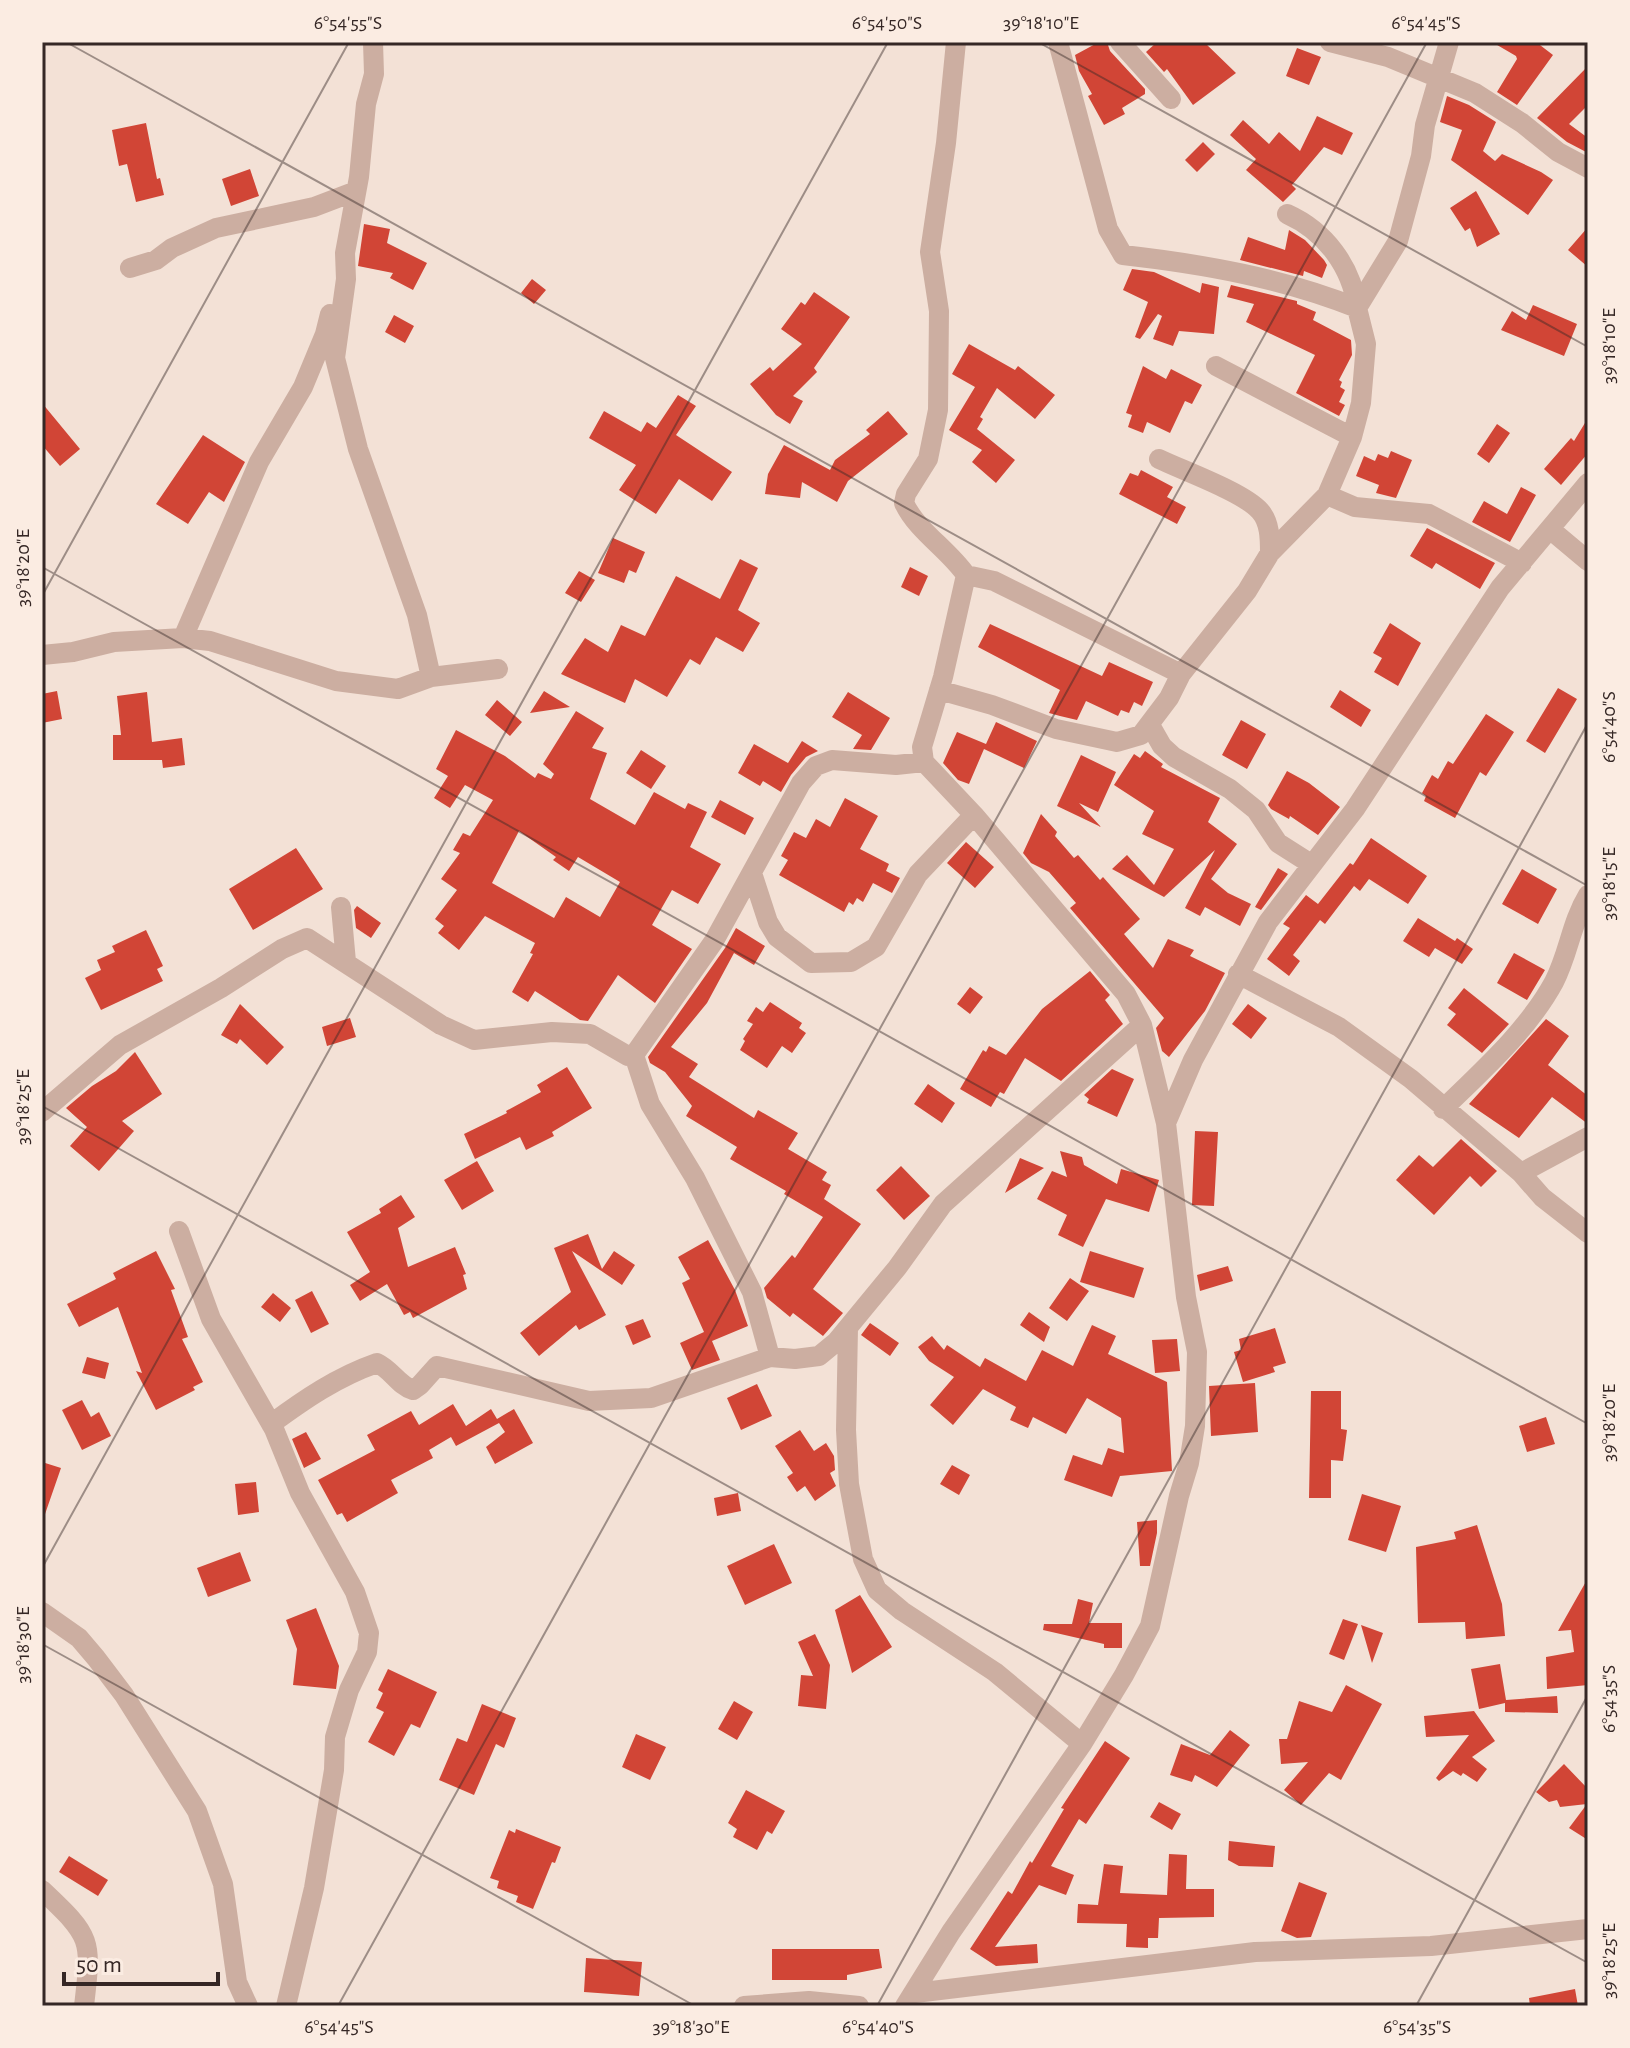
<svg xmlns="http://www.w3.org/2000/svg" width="1630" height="2048" font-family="'Alegreya Sans',sans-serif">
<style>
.building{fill:#d14536;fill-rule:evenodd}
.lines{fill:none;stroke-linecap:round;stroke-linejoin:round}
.street{stroke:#ccaea1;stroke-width:20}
.ticks{fill:none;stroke:#352725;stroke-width:2;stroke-opacity:0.45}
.neatline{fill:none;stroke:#352725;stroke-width:3}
.ticks-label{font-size:20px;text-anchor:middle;fill:#352725}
</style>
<rect width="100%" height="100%" fill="#f3e1d6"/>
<path class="building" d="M1099,42H1107L1110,51L1145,89V94L1122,108L1125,114L1104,125L1088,96L1092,94L1079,71L1075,55Z
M1157,42H1204L1236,73L1193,105L1167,69L1164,72L1146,52Z
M1492,42H1536L1553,55L1517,105L1497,92L1517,59L1516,56Z
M1297,48L1321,57L1309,85L1286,76Z
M1588,66V105L1569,124L1588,138V153L1567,142L1537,118Z
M1447,96L1469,105L1496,122L1483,151L1495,161L1502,154L1541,172L1553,180L1528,215L1451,160L1462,130L1440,122Z
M1317,116L1353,133L1342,155L1324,147L1292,185L1296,189L1283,202L1246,170L1256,159L1230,135L1243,120L1269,144L1279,132L1300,151Z
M146,123L157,179L160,178L164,195L136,202L127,164L119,166L112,130Z
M1203,142L1215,154L1197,172L1185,160Z
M250,169L259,196L231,206L222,179Z
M1476,191L1500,234L1477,247L1470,228L1465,231L1450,208Z
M364,224L390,229L387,243L427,263L413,290L390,278L393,273L358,266Z
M1588,227V267L1568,250Z
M1289,230L1305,240L1324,260L1327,265L1322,278L1304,271L1303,276L1240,260L1248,237L1285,250Z
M1132,269L1154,272L1200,293L1202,283L1219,287L1214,334L1179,331L1173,346L1153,339L1162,316L1158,314L1140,339L1135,337L1148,302L1123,290Z
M532,279L546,290L534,304L521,293Z
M1231,285L1297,301V304L1316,312L1313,320L1351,340L1352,355L1339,380L1342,382L1340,387L1345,390L1339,402L1345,405L1339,416L1296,393L1315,355L1246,322L1254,304L1227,297Z
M814,292L850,317L814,368L817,372L793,396L803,401L790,424L776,415L750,384L770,367L773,371L802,344L781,329L801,302L805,305Z
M1533,305L1577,324L1564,356L1501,330L1512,311L1526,320Z
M394,315L414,326L405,343L385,332Z
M969,344L1015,370L1018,366L1055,395L1035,419L997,388L980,417L983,419L977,429L1015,460L996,483L972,462L982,450L949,430L975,387L952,374Z
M1143,366L1166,379L1171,369L1202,385L1192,404L1185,401L1170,433L1147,422L1143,433L1128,427L1132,415L1126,413Z
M678,395L696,406L676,435L732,472L712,501L679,479L656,514L619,490L636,465L589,438L604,411L641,432L647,422L656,428Z
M42,403L80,449L60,466L42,445Z
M888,411L908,434L848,481L837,502L802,482L800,498L765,494L768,474L784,445L830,470L835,460L870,434L866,430Z
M1588,418V453L1561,485L1544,469L1571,438L1574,441Z
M1497,424L1510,433L1489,463L1477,454Z
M203,435L245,462L224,502L209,492L188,524L156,504Z
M1391,451L1412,460L1396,498L1376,493L1379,485L1356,476L1364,456L1375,461L1378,454L1388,458Z
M1141,470L1173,487L1167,497L1186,507L1177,524L1119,494L1130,473L1138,476Z
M1521,487L1536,495L1510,542L1472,522L1484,501L1507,514Z
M1427,528L1495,563L1480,589L1436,563L1432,569L1410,556Z
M613,538L645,552L636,573L629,570L624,583L598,573Z
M740,559L758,568L738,610L760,623L743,652L716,637L700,665L690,659L667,697L635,679L625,703L561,674L585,638L608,652L621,625L645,636L676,576L720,599Z
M910,567L928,576L919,596L901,587Z
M579,571L595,580L581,602L565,593Z
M1390,623L1421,643L1398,686L1374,672L1382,658L1373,653Z
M990,624L1102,676L1109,662L1153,682L1142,706L1134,702L1129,713L1121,710L1118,716L1086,701L1077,720L1060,716L1049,713L1060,690L978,647Z
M1558,688L1577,699L1545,753L1526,741Z
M1340,690L1371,710L1361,727L1330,707Z
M57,691L62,719L42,723V694Z
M544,691L570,707L530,713Z
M147,692L152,742L182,738L185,765L163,768L162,760H113V735H121L117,696Z
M848,692L890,718L871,750L853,749L862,735L832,717Z
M497,700L522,722L510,736L485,715Z
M576,711L604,728L592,748L607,753L590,799L635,825L654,792L685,809L688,803L707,812L690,847L721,864L698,904L672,890L652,925L692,949L655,1003L618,975L588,1021L580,1020L535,991L528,1002L512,992L533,954L530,953L535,943L485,916L459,950L438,933L444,926L435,919L457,890L441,879L460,853L453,850L463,833L470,836L493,800L465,785L450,808L434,798L448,776L436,769L456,730L505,756L535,778L538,773L551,779L554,774L543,764ZM519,831L556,857L553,860L569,871L578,857L620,882L600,917L566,897L554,918L492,883Z
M1486,714L1514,732L1486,776L1480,772L1455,818L1424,801L1426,796L1422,793L1432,775L1438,779L1448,761L1453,764Z
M1241,720L1266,734L1247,769L1222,755Z
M996,722L1037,741L1024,768L984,749L969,784L958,780L943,763L957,732L986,744Z
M802,741L818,751L806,757L791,775L781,792L763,781L760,786L738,773L754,744L788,763Z
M641,750L666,766L651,789L626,773Z
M1145,751L1163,764L1161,767L1220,798L1208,822L1237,844L1211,879L1228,893L1251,904L1240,926L1205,907L1200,916L1185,908L1215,850L1164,897L1112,869L1127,855L1154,885L1174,849L1142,834L1154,811L1114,785L1134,754L1140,758Z
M1081,755L1116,772L1098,812L1079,803L1101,827L1057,806Z
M1287,771L1309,783L1340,807L1318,835L1290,816L1289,819L1271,809L1268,805Z
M845,798L878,816L860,849L889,864L886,871L900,878L892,893L873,883L863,902L857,898L853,905L849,902L844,912L779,875L788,860L781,856L794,832L806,838L816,819L830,827Z
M720,800L754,818L745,835L711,817Z
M1041,814L1057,832L1055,836L1074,858L1078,855L1100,880L1103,877L1140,919L1124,934L1153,968L1168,939L1194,950L1190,956L1225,973L1205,1011L1169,1057L1162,1051L1156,1028L1164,1018L1070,908L1076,903L1049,872L1031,863L1023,853Z
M1371,838L1427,876L1408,904L1369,879L1360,891L1354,886L1325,924L1320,920L1293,955L1300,961L1289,976L1267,959L1290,928L1283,924L1306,895L1318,904L1350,863L1353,865Z
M966,842L994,867L975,888L947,863Z
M296,848L323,889L253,930L229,889Z
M1278,868L1288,874L1261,910L1255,907Z
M1522,869L1557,889L1538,924L1502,904Z
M357,906L381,923L371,938L356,928L354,910Z
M1418,918L1455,941L1457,938L1473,949L1462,964L1435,948L1429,957L1403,941Z
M736,928L765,946L754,965L734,953L707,1003L671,1047L698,1064L689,1077L754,1118L758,1110L798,1133L788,1149L827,1172L822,1180L831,1185L824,1199L861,1224L813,1289L843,1313L823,1336L793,1313L790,1317L767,1298L764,1288L792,1255L795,1258L823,1217L784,1194L786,1191L730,1159L737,1147L686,1116L692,1106L665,1072L650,1063L648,1057L725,948Z
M146,930L163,966L157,969L163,981L101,1010L85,978L101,970L97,960L115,952L112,946Z
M1514,953L1545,970L1527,1000L1497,983Z
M1090,971L1110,995L1105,1000L1123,1024L1061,1081L1025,1058L1004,1094L1000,1092L991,1107L960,1089L983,1050L986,1052L989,1046L1006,1055L1042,1009Z
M970,987L983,997L970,1014L957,1004Z
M1464,988L1509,1024L1482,1053L1447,1025L1456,1014L1448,1008Z
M770,1002L802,1023L799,1028L806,1033L792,1053L782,1046L767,1068L740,1050L745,1041L743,1039L753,1024L747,1021L756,1007L763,1012Z
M240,1004L284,1047L267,1065L240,1039L237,1044L221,1035Z
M1248,1004L1267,1018L1251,1039L1232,1024Z
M350,1018L356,1037L327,1046L322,1027Z
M1546,1019L1569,1036L1548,1065L1588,1096V1124L1552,1097L1519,1138L1469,1104Z
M135,1052L162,1094L122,1121L134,1131L99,1171L70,1146L87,1127L66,1108L92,1086L116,1071Z
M567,1067L592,1108L552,1132L554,1136L526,1150L520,1137L475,1159L464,1134L507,1113L506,1111L541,1092L537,1085Z
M1112,1069L1134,1079L1117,1117L1087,1103L1089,1099L1084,1095Z
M928,1084L955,1103L942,1123L914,1104Z
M1195,1131L1218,1132L1214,1206L1192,1205Z
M1461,1139L1497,1171L1481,1187L1470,1176L1434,1215L1396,1180L1419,1155L1433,1167Z
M1060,1151L1082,1157L1084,1165L1117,1184L1121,1169L1159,1180L1149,1212L1106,1199L1083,1247L1058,1235L1067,1215L1037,1199L1052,1171L1067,1177Z
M1020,1158L1044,1168L1005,1193Z
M477,1161L494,1191L462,1210L444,1180Z
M901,1166L930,1196L904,1220L876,1190Z
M401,1195L415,1217L398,1228L408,1267L455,1247L466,1274L463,1275L467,1289L413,1318L410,1312L404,1315L387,1284L360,1301L350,1285L370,1272L347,1232L381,1213L379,1209Z
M588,1234L602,1269L614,1251L635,1265L622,1285L572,1251L606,1315L579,1330L576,1325L539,1356L520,1333L571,1292L554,1248Z
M708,1240L735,1290L748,1326L712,1341L720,1360L692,1370L680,1343L704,1332L682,1283L690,1279L678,1257Z
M156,1251L175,1289L171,1290L188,1337L182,1339L203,1382L193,1387L195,1390L156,1410L136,1371L142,1373L118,1307L79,1327L67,1304L116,1279L113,1273Z
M1090,1251L1144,1268L1134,1298L1080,1282Z
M1228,1266L1233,1281L1200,1291L1197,1275Z
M1070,1278L1089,1291L1067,1321L1049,1308Z
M312,1291L329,1324L311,1333L295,1300Z
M273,1293L291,1308L280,1322L261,1307Z
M1029,1312L1050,1327L1044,1342L1020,1325Z
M643,1319L651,1337L633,1345L625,1326Z
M870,1323L899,1343L890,1356L861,1335Z
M1092,1325L1116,1336L1108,1354L1167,1382L1172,1471L1120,1476L1112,1497L1064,1480L1073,1455L1102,1465L1108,1448L1124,1453L1121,1418L1087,1398L1066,1434L1033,1417L1028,1428L1010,1420L1016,1407L983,1389L953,1425L930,1405L954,1377L929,1361L918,1347L932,1336L944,1350L947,1345L980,1367L985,1358L1026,1381L1042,1350L1073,1366Z
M1275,1328L1286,1363L1273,1367L1275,1372L1243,1382L1234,1352L1241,1350L1239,1339Z
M1177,1339L1180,1371L1155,1373L1152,1340Z
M87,1357L109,1363L105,1379L82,1373Z
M1255,1383L1258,1432L1211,1436L1209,1386Z
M757,1384L772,1416L741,1430L727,1398Z
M1311,1391H1341V1429L1347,1430L1343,1461L1331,1460V1498H1309Z
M82,1400L91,1417L99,1412L111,1436L82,1450L62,1410Z
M453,1404L466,1426L491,1409L497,1419L514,1409L533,1443L495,1464L486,1447L505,1432L499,1423L456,1446L451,1437L429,1450L433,1458L391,1480L398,1493L347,1522L342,1513L337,1515L318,1480L375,1450L367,1435L411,1411L419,1425Z
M1546,1417L1555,1444L1527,1452L1519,1426Z
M800,1430L814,1451L826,1443L834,1456L835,1470L830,1473L836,1486L815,1501L805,1486L797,1492L787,1477L793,1473L775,1446Z
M306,1432L321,1459L304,1468L292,1439Z
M42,1462L61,1468L44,1517L42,1516Z
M952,1465L970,1475L959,1495L940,1484Z
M256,1482L259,1512L238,1515L235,1484Z
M738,1493L741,1511L717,1516L714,1498Z
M1362,1494L1401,1506L1386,1552L1348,1540Z
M1157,1520V1533L1150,1566H1140L1137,1522Z
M1477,1525L1502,1604L1505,1636L1466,1639L1465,1622L1418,1623L1416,1547L1456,1539L1454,1532Z
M774,1544L792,1583L745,1605L727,1566Z
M240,1552L251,1581L208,1597L197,1568Z
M1588,1578V1685L1547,1689L1546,1657L1574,1652L1571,1630L1558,1631Z
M860,1595L892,1647L852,1673L835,1610Z
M1078,1599L1093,1603L1089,1623H1122V1648H1104V1644L1043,1630L1044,1624H1072Z
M316,1608L339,1666L336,1689L293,1685L297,1649L286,1620Z
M1343,1619L1358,1624L1344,1660L1329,1654Z
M1361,1625L1383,1633L1372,1663Z
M815,1634L830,1665L826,1709L798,1706L801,1675L813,1676L798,1642Z
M1500,1664L1506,1700L1557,1696L1558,1713L1505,1712V1703L1479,1709L1471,1669Z
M388,1669L437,1692L420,1728L411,1724L394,1756L368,1742L384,1712L376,1708L383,1693L378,1690Z
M1346,1685L1382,1704L1341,1780L1329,1773L1301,1805L1284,1790L1308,1762L1281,1764L1279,1739H1287L1299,1701L1332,1712Z
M734,1701L753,1712L737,1740L718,1729Z
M482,1704L516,1718L504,1748L496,1744L474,1795L439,1780L457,1738L467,1742Z
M1474,1711L1495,1741L1472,1757L1487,1769L1477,1782L1463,1773L1461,1776L1453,1771L1439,1781L1436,1778L1469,1735L1426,1737L1424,1716Z
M1230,1730L1250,1745L1217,1787L1195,1775L1192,1782L1170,1775L1181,1744L1210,1755Z
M636,1734L666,1747L650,1780L622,1767Z
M1105,1741L1130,1758L1086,1824L1079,1819L1051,1866L1074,1875L1066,1895L1039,1885L995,1947L1037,1944L1038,1963L996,1966L970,1949L1008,1891L1012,1894L1030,1861L1032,1863L1064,1809L1061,1808Z
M1564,1764L1588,1789V1840L1569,1828L1587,1804L1560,1807L1557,1800L1549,1802L1536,1792Z
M746,1790L785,1811L772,1834L767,1831L757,1850L733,1837L737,1829L728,1823Z
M1159,1802L1181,1814L1172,1830L1150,1817Z
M516,1829L561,1847L555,1863L552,1862L533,1909L516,1902L518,1896L497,1888L499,1881L490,1878L509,1830L515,1833Z
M1229,1841L1275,1846L1273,1867L1239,1866L1228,1860Z
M1169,1854L1187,1855L1186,1889H1214V1917L1159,1918L1158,1938H1148V1948L1126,1947L1127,1924L1077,1923L1078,1904L1098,1905L1104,1864L1123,1866L1120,1893L1167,1895Z
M69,1856L108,1880L98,1896L59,1872Z
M1299,1882L1327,1893L1311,1937L1297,1938L1281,1931Z
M772,1949H879L882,1968L847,1975V1980H772Z
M586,1958L642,1962L639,1996L584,1992Z
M1575,1989L1578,2006H1530L1529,1998Z"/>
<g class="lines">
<path class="street" d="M373,42L374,74L366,104L359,177L345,253L346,279L335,358L358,449L417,615L431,677
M956,42L946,143L930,252L939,311L938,410L928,459L906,494L904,503C917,531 948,549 966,575L994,581L1181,674
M1058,42L1108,229L1123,255C1203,264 1282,278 1357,308C1352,267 1325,231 1287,214
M1120,42L1171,99
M1330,42L1388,57L1475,93L1522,123L1558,152L1588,168
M130,268L156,260L172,248L216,228L314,207L356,191
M1216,366L1352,437
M1159,459C1184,471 1243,492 1260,511C1270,522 1270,539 1270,553
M1327,495L1355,507L1429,514L1522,563
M1551,530L1588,561
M966,575L943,677L922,747L924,762L974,815L1126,994L1142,1025L1166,1123
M183,638L259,462L303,387L325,334L330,314
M42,655L73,652L114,642L183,638L210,641L336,681L398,689L431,677L498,669
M939,690L992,705L1056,729L1117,742L1141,735L1169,698L1181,674L1247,591L1270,553L1327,495L1352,437L1361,403L1366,344L1357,308L1398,241L1421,156L1425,125L1449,42
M1150,725L1162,746L1174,757L1230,789L1256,810L1278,843L1311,864
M752,873L768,922L777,937L811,963L851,962L876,947L918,874L974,815
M341,907L346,962
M1238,974L1339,1027L1411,1079L1521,1173L1542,1197L1588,1233
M634,1055L650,1104L695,1178L752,1292L770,1357
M1443,1109C1482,1071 1528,1030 1554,982C1569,953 1571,923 1588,895
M42,1112L120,1045L221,988L282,949L307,938L441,1025L474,1040L552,1032L590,1034L628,1056L634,1055L714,941L801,783L816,766L832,760L896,765L924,762
M1521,1173L1588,1137
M179,1231L211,1319L274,1429L300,1493L355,1592L369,1633L367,1652L349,1690L335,1737L334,1770L314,1888L286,2006
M848,1328L846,1430L849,1484L863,1559L877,1590L902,1611L995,1672L1082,1744
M271,1424C305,1399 337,1377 377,1363C392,1370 398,1385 413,1390L420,1385L437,1366L589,1401L651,1398L770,1357L795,1359L819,1356L836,1342L897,1268L943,1204L1142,1025
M42,1612L79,1638L96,1658L124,1695L197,1811L223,1884L237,1982L248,2006
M42,1890C92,1937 92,1939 84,2006
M915,1993L1255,1952L1431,1946L1588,1929
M744,2006L809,2001L859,2006
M905,2006L951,1932L1082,1744L1124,1675L1150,1626L1179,1496L1189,1463L1195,1426L1197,1352L1186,1297L1166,1123L1193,1060L1268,922L1355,809L1500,588L1588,483"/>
</g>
<path class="ticks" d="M66,42L1588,886M1038,42L1588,347M42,567L1588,1424M42,596L349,42M42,1106L1588,1963M42,1568L888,42M42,1644L695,2006M338,2006L1427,42M877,2006L1588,723M1416,2006L1588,1695"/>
<rect width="1630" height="2048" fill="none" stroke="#fbece2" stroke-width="88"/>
<path d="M64 1972v12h154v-12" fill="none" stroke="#352725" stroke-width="4"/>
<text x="76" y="1972" font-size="24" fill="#352725" stroke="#fbece2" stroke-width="6" paint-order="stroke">50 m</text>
<rect x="44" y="44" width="1542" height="1960" class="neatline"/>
<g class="ticks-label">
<text x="348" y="29">6°54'55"S</text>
<text x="887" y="29">6°54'50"S</text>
<text x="1041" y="29">39°18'10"E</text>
<text x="1426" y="29">6°54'45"S</text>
<text transform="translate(1608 346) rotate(-90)" y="7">39°18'10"E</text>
<text transform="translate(22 568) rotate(-90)" y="7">39°18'20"E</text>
<text transform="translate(1608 727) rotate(-90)" y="7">6°54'40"S</text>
<text transform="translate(1608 884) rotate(-90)" y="7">39°18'15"E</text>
<text transform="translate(22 1107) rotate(-90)" y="7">39°18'25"E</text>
<text transform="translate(1608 1423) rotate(-90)" y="7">39°18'20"E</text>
<text transform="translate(22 1645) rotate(-90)" y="7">39°18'30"E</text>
<text transform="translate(1608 1699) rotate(-90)" y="7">6°54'35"S</text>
<text transform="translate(1608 1961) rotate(-90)" y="7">39°18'25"E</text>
<text x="339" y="2033">6°54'45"S</text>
<text x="691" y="2033">39°18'30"E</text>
<text x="878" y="2033">6°54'40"S</text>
<text x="1417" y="2033">6°54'35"S</text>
</g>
</svg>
